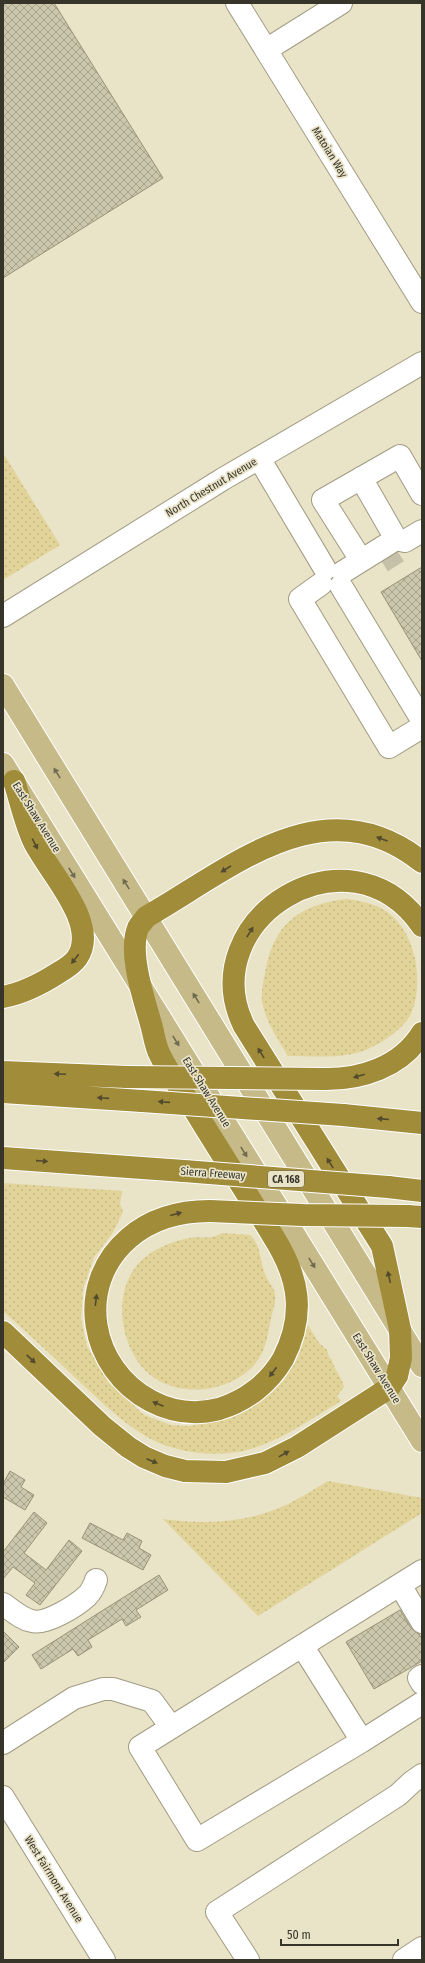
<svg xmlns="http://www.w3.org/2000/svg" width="425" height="1963" font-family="'Fira Sans Condensed',sans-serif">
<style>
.green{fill:url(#green-dots)}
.building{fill:url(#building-cross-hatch);stroke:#99937a}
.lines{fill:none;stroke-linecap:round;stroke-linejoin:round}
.minor-tunnel{stroke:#c5c0a8;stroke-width:22;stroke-dasharray:22 11;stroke-linecap:butt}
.minor-casing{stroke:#a19b82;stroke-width:24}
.major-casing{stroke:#fff;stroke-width:24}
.highway-casing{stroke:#fff;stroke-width:24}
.minor{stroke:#fff;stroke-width:22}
.major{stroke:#c6ba88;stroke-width:22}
.highway{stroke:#a08c39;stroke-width:22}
.highway-bridge-casing{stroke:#fff;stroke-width:24;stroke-linecap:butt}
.highway-bridge{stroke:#a08c39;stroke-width:22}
.oneway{fill:#706a50}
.oneway2{fill:#514a2e}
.labels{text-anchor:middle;stroke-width:3.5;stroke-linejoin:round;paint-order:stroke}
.shield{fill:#e9e3c8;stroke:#6c6859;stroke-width:1}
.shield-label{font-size:10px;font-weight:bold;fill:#37342a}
.street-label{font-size:11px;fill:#37342a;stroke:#e9e3c8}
</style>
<defs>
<pattern id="green-dots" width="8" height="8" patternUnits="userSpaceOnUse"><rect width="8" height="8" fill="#e2d398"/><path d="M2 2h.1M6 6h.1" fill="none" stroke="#c2b683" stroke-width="1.8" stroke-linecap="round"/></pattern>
<pattern id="building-cross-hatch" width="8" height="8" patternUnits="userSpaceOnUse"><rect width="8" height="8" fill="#ccc6ac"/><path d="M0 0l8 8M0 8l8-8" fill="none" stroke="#a6a28c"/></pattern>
</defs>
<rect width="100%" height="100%" fill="#e9e3c8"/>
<path class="green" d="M3,453L60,545L3,580Z
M347,899C360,901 373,903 384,910C417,930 425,984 410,1016C401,1030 386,1040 372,1047C348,1060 315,1056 288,1056C278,1039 265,1021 262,1001C261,990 264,978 266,968C275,922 302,904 347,899Z
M3,1183L122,1191L120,1204L123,1212L112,1234L94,1257L83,1289L81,1319L87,1346L108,1382L144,1415L171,1425L188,1426L215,1422L235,1416L254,1406L270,1394L283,1381L295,1363L302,1345L307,1324L319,1343L327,1350L329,1357L332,1360C334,1370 342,1377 344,1387L337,1396L341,1401C311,1419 281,1441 247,1450C220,1457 183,1454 157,1442C129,1429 106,1406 83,1385C57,1360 30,1335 3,1311Z
M222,1233L250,1235C262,1246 259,1262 266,1276C268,1282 275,1288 275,1295C276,1303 273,1310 271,1318C268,1334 266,1351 255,1364C228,1395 170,1400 142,1367C116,1336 113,1280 148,1255C159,1247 176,1240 190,1238C201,1236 212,1240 222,1233Z
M328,1481L422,1498V1513L258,1616L163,1519C205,1525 249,1523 288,1504C302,1497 315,1489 328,1481Z"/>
<path class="building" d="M3,3H54L163,178L3,278Z
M422,567V661L381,592Z
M10,1471L25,1480L21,1487L34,1495L25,1510L3,1497V1484Z
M34,1512L47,1523L24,1553L46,1570L69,1540L82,1551L40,1605L26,1595L35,1583L13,1567L3,1579V1552Z
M90,1523L123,1540L127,1533L142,1541L139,1548L151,1555L143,1570L82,1538Z
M159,1575L168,1590L136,1610L141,1617L126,1626L122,1619L88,1640L92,1647L78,1656L73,1649L41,1669L32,1655Z
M400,1610L411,1628L419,1634L422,1639V1661L374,1689L346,1642Z
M3,1631L19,1647L3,1663Z"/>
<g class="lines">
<path class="minor-tunnel" d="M382,562L398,552"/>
<defs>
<path id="minor" d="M237,3L422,302
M266,50L341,3
M259,458L325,569
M361,478L396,539
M361,560L323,500L400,456L422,494
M343,572L396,539L405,541L422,531
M321,584L300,599L389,747L422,727
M341,586L422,720
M3,616L223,479L422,363
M400,1585L422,1622
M3,1604C12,1610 21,1619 32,1621C46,1625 76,1606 87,1596C91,1592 94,1586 96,1580
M303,1647L362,1741L197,1840L140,1747L422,1571
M422,1676L419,1678L422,1683
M362,1741L422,1703
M3,1743L74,1698L103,1689H113L152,1701L171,1727
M3,1797L104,1960
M248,1960L217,1912L398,1795L412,1782L422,1775
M404,1960L422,1948"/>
<path id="major" d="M3,685L422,1366
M3,764L422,1441"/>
<path id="highway" d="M3,997C24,993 41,984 58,973C65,969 73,964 77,958C100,925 50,873 35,844C26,828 20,799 14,781
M3,1072L127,1077
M322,1079C361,1080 401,1067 422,1033
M3,1092L142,1101
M343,1115L422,1123
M3,1158L184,1171
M388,1187L422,1191
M210,1211C181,1211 152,1218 129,1238C74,1285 90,1369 151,1401C172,1412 196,1415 219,1409C246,1401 269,1383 283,1359C306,1314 299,1277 273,1236C248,1195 222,1155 197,1114C185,1095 170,1076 160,1055C155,1046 154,1034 151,1024C144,999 128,953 138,928C139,925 144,921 146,917C232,868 324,784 422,862
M407,1216L422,1217
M3,1332L102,1426L128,1447L144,1457L165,1466L185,1471L226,1472L265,1463L297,1447L389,1388L397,1376L401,1358L400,1329L382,1246L244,1026C192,920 349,820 422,926"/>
</defs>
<use href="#minor" class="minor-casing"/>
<use href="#major" class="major-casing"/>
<use href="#highway" class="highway-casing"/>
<use href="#minor" class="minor"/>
<use href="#major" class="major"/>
<use href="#highway" class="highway"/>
<defs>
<path id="highway-bridge" d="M127,1077L322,1079
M142,1101L343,1115
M184,1171L388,1187
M210,1211L303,1215L407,1216"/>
</defs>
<use href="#highway-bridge" class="highway-bridge-casing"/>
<use href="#highway-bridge" class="highway-bridge"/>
</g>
<defs><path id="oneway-solid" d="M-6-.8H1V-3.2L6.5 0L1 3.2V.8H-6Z"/></defs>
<g class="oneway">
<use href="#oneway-solid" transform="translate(57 773) rotate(-122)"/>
<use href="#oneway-solid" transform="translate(72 873) rotate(58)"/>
<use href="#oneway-solid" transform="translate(126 884) rotate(-122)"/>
<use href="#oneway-solid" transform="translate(196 998) rotate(-122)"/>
<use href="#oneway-solid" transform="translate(176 1041) rotate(58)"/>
<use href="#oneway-solid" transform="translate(244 1152) rotate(58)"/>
<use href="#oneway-solid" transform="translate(312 1263) rotate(58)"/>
</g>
<g class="oneway2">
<use href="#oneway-solid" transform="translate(382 839) rotate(-160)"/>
<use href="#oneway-solid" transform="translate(35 844) rotate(63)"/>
<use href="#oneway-solid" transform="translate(226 869) rotate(148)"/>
<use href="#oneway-solid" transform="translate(250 932) rotate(-58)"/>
<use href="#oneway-solid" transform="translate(75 959) rotate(128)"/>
<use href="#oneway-solid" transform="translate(261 1053) rotate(-122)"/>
<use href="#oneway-solid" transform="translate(60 1074) rotate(-177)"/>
<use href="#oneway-solid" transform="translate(359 1076) rotate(164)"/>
<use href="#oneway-solid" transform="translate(103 1098) rotate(-176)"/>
<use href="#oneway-solid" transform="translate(164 1102) rotate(-176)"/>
<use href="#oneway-solid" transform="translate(383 1119) rotate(-175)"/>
<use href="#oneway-solid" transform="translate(42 1161) rotate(4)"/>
<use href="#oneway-solid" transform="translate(330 1163) rotate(-122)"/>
<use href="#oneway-solid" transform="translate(176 1214) rotate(-15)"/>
<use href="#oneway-solid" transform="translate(389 1277) rotate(-103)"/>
<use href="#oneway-solid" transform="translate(96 1300) rotate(-83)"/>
<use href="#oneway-solid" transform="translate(31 1359) rotate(43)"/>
<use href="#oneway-solid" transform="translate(273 1372) rotate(127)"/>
<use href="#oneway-solid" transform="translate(158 1404) rotate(-157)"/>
<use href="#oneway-solid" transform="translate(284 1454) rotate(-29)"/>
<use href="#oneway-solid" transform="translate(152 1461) rotate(23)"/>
</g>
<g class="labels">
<rect class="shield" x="268" y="1171" width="36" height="16" rx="3"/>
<g class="shield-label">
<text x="286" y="1183">CA 168</text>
</g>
<g class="street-label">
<text transform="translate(330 152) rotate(58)" y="4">Matoian Way</text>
<text transform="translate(211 487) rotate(-31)" y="4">North Chestnut Avenue</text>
<text transform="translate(37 817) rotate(58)" y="4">East Shaw Avenue</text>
<text transform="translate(207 1092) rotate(58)" y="4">East Shaw Avenue</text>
<text transform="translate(213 1173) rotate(4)" y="4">Sierra Freeway</text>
<text transform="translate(377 1368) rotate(58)" y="4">East Shaw Avenue</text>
<text transform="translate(54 1879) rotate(58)" y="4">West Fairmont Avenue</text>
</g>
</g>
<rect width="425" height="1963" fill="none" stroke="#37342a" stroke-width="8"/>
<path d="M281 1939v6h117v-6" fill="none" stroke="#37342a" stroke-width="2"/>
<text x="287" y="1939" font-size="12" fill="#37342a" stroke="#e9e3c8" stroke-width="3" paint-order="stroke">50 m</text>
</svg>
